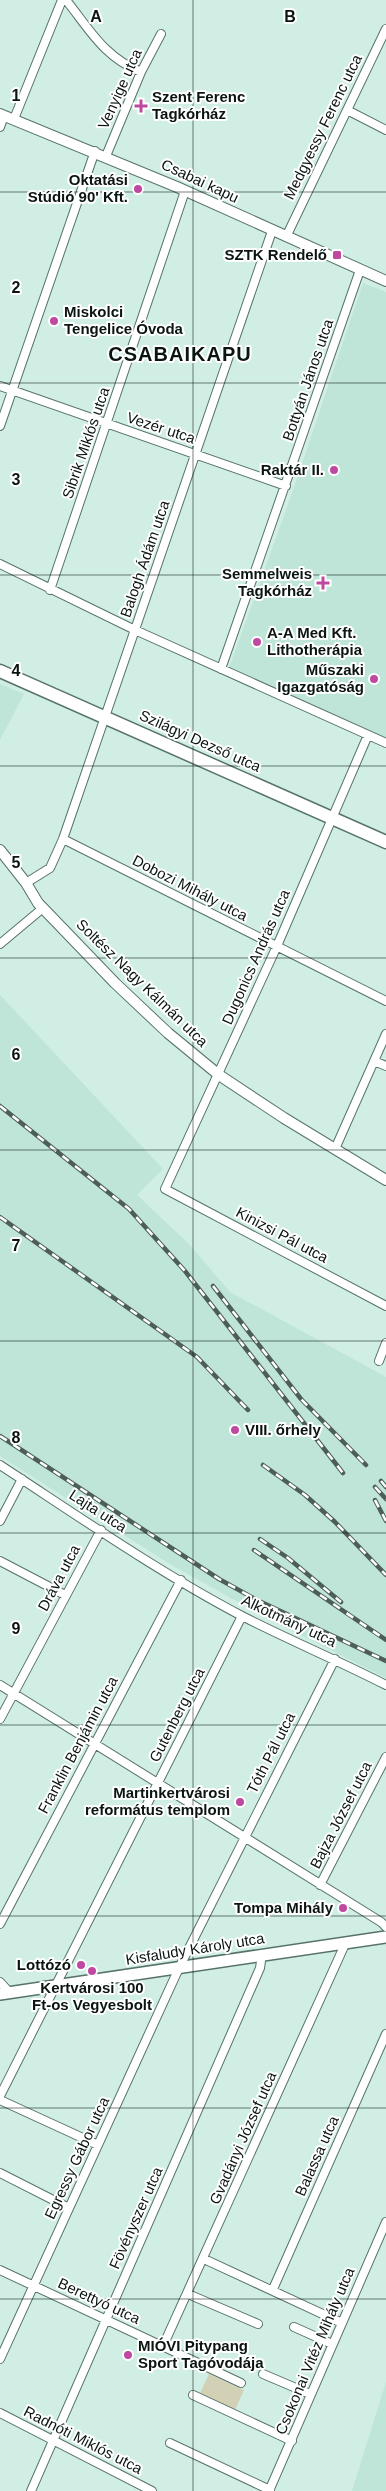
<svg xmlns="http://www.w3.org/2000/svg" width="386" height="2491" font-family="Helvetica,sans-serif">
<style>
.built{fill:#bee5d7}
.green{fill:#d2d1b5}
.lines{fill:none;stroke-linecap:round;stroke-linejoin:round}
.minor-casing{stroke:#577269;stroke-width:10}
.tertiary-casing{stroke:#577269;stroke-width:12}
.secondary-casing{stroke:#577269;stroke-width:14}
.primary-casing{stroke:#577269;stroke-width:15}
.minor{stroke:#fff;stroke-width:8}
.tertiary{stroke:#fff;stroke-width:10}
.secondary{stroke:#fff;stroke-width:11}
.primary{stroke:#fff;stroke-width:12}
.rail-casing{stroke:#4d5e59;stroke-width:4.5}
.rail{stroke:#fff;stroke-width:2.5;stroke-dasharray:8;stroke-linecap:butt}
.grid{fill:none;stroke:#0a1512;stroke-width:1;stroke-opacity:0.55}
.poi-dot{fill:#bf49a0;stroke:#fff;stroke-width:2}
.labels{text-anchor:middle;stroke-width:4;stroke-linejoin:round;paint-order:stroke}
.street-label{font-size:15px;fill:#0a1512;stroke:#fff}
.poi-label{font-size:15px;font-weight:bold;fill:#0a1512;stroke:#fff;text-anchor:end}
.district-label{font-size:20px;font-weight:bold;letter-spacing:1px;fill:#0a1512;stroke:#fff}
.grid-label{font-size:16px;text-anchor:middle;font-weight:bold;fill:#0a1512;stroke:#fff;stroke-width:4;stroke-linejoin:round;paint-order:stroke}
</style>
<rect width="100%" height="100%" fill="#d0eee4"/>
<path class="built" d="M363,283L386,292V740L229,668L290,499Z
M0,684L24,694L0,740Z
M0,995L163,1169L137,1195L189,1244L230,1292L386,1377V1678L263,1616L168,1563L0,1456Z
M386,2382V2491H352Z"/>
<path class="green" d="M209,2374L244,2390L235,2410L200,2393Z"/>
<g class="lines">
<defs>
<path id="minor" d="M66,0C90,30 104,57 141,72
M347,110L386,130
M14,119L62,0
M0,127L4,116
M106,156L141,72L161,34
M286,237L386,29
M0,386L286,486
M0,426L95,151
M0,564L135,630L386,743
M50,590L185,191
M221,669L360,270
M368,735L277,946L165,1189L386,1306
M63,839L386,1001
M26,883L50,868L63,839L272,231
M0,944L43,908
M374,1061L386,1066
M335,1149L386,1034
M379,1361L386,1343
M0,1465C78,1516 160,1573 242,1616C289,1640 339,1661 386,1685
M0,1521L22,1479
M0,1561L65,1595
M0,1685L381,1922L386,1927
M0,1719L101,1530
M320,1885L386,1757
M0,1924L181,1580
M0,1982L10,1993
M0,2096L242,1616
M0,2100L98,2145
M0,2173L69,2208
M204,2259L342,2323
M0,2270L241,2383
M273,2289L386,2034
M188,2294L258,2324
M294,2327L332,2344
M163,2346L346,1942
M0,2359L179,1968L335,1659
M263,2374L310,2394
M193,2395L292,2441
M0,2413L152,2491
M170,2443L270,2490
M31,2491L260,1968L262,1954
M269,2491L386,2222"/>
<path id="tertiary" d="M0,114L177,187L386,281
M0,850L26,883L38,903L115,983L168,1033L219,1075L284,1118L386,1180"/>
<path id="secondary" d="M0,1994L386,1937"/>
<path id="primary" d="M0,671L386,842"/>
</defs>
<use href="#minor" class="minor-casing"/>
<use href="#tertiary" class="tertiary-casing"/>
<use href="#secondary" class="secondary-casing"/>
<use href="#primary" class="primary-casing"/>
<use href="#minor" class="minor"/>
<use href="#tertiary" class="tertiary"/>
<use href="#secondary" class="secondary"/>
<use href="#primary" class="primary"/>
<defs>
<path id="rail" d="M0,1106L129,1209L185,1271L343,1473
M0,1217L197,1357L248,1410
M213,1286L301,1399L366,1465
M0,1436L219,1579L257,1600L386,1661
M263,1465L305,1495L335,1522L386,1575
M381,1481L386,1487
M375,1487L386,1499
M375,1500L386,1521
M260,1539L288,1558L341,1602
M254,1550L386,1640"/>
</defs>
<use href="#rail" class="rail-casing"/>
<use href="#rail" class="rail"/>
</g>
<path class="grid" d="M193,0V2491M0,192H386M0,383H386M0,575H386M0,766H386M0,958H386M0,1150H386M0,1341H386M0,1533H386M0,1725H386M0,1916H386M0,2108H386M0,2299H386"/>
<g class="poi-dot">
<path d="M138.5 98.5h5v5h5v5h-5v5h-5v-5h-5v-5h5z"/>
<circle cx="138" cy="189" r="5"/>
<rect x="332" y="250" width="10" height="10" rx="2.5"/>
<circle cx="54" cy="321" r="5"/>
<circle cx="334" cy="470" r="5"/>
<path d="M320.5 575.5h5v5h5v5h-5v5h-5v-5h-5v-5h5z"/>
<circle cx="257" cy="642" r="5"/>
<circle cx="374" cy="679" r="5"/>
<circle cx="235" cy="1430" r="5"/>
<circle cx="240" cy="1802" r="5"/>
<circle cx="343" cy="1908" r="5"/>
<circle cx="81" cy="1965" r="5"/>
<circle cx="92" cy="1971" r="5"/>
<circle cx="128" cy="2355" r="5"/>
</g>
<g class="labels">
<g class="street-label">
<text transform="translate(120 89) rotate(-66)" y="5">Venyige utca</text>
<text transform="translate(323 127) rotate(-64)" y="5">Medgyessy Ferenc utca</text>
<text transform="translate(200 181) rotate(25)" y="5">Csabai kapu</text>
<text transform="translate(308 380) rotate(-71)" y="5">Bottyán János utca</text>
<text transform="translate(161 428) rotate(18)" y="5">Vezér utca</text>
<text transform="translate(86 443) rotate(-71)" y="5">Sibrik Miklós utca</text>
<text transform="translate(145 559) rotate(-71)" y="5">Balogh Ádám utca</text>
<text transform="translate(200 741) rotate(24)" y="5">Szilágyi Dezső utca</text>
<text transform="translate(190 888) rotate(27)" y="5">Dobozi Mihály utca</text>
<text transform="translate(256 957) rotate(-66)" y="5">Dugonics András utca</text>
<text transform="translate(142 983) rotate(44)" y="5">Soltész Nagy Kálmán utca</text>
<text transform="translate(282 1235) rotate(28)" y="5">Kinizsi Pál utca</text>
<text transform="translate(98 1511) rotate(33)" y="5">Lajta utca</text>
<text transform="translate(59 1578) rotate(-62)" y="5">Dráva utca</text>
<text transform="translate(289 1621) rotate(25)" y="5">Alkotmány utca</text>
<text transform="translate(177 1715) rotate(-63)" y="5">Gutenberg utca</text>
<text transform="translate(78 1745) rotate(-62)" y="5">Franklin Benjámin utca</text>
<text transform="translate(271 1753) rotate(-63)" y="5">Tóth Pál utca</text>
<text transform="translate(341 1815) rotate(-63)" y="5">Bajza József utca</text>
<text transform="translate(195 1949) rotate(-9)" y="5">Kisfaludy Károly utca</text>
<text transform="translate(243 2138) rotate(-66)" y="5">Gvadányi József utca</text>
<text transform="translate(317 2156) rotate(-66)" y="5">Balassa utca</text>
<text transform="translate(77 2158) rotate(-65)" y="5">Egressy Gábor utca</text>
<text transform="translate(136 2218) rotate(-66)" y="5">Fövényszer utca</text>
<text transform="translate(99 2301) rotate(25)" y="5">Berettyó utca</text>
<text transform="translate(315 2351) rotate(-67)" y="5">Csokonai Vitéz Mihály utca</text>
<text transform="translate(83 2440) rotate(27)" y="5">Radnóti Miklós utca</text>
</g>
<g class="poi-label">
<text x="152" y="102" text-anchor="start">Szent Ferenc<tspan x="152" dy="17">Tagkórház</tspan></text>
<text x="128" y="185">Oktatási<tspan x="128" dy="17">Stúdió 90' Kft.</tspan></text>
<text x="327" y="260">SZTK Rendelő</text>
<text x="64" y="317" text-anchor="start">Miskolci<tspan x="64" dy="17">Tengelice Óvoda</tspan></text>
<text x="324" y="475">Raktár II.</text>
<text x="312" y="579">Semmelweis<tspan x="312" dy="17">Tagkórház</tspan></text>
<text x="267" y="638" text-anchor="start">A-A Med Kft.<tspan x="267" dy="17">Lithotherápia</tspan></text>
<text x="364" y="675">Műszaki<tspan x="364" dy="17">Igazgatóság</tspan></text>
<text x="245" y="1435" text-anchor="start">VIII. őrhely</text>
<text x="230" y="1798">Martinkertvárosi<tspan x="230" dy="17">református templom</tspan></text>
<text x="333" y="1913">Tompa Mihály</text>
<text x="71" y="1970">Lottózó</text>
<text x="92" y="1993" text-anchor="middle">Kertvárosi 100<tspan x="92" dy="17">Ft-os Vegyesbolt</tspan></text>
<text x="138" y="2351" text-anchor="start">MIÓVI Pitypang<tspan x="138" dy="17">Sport Tagóvodája</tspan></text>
</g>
<g class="district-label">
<text x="180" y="361">CSABAIKAPU</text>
</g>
</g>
<g class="grid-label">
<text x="96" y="22">A</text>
<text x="290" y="22">B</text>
<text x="16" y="101">1</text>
<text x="16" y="293">2</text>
<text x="16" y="485">3</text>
<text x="16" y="676">4</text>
<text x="16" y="868">5</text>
<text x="16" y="1060">6</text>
<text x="16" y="1251">7</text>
<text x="16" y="1443">8</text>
<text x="16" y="1634">9</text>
</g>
</svg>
